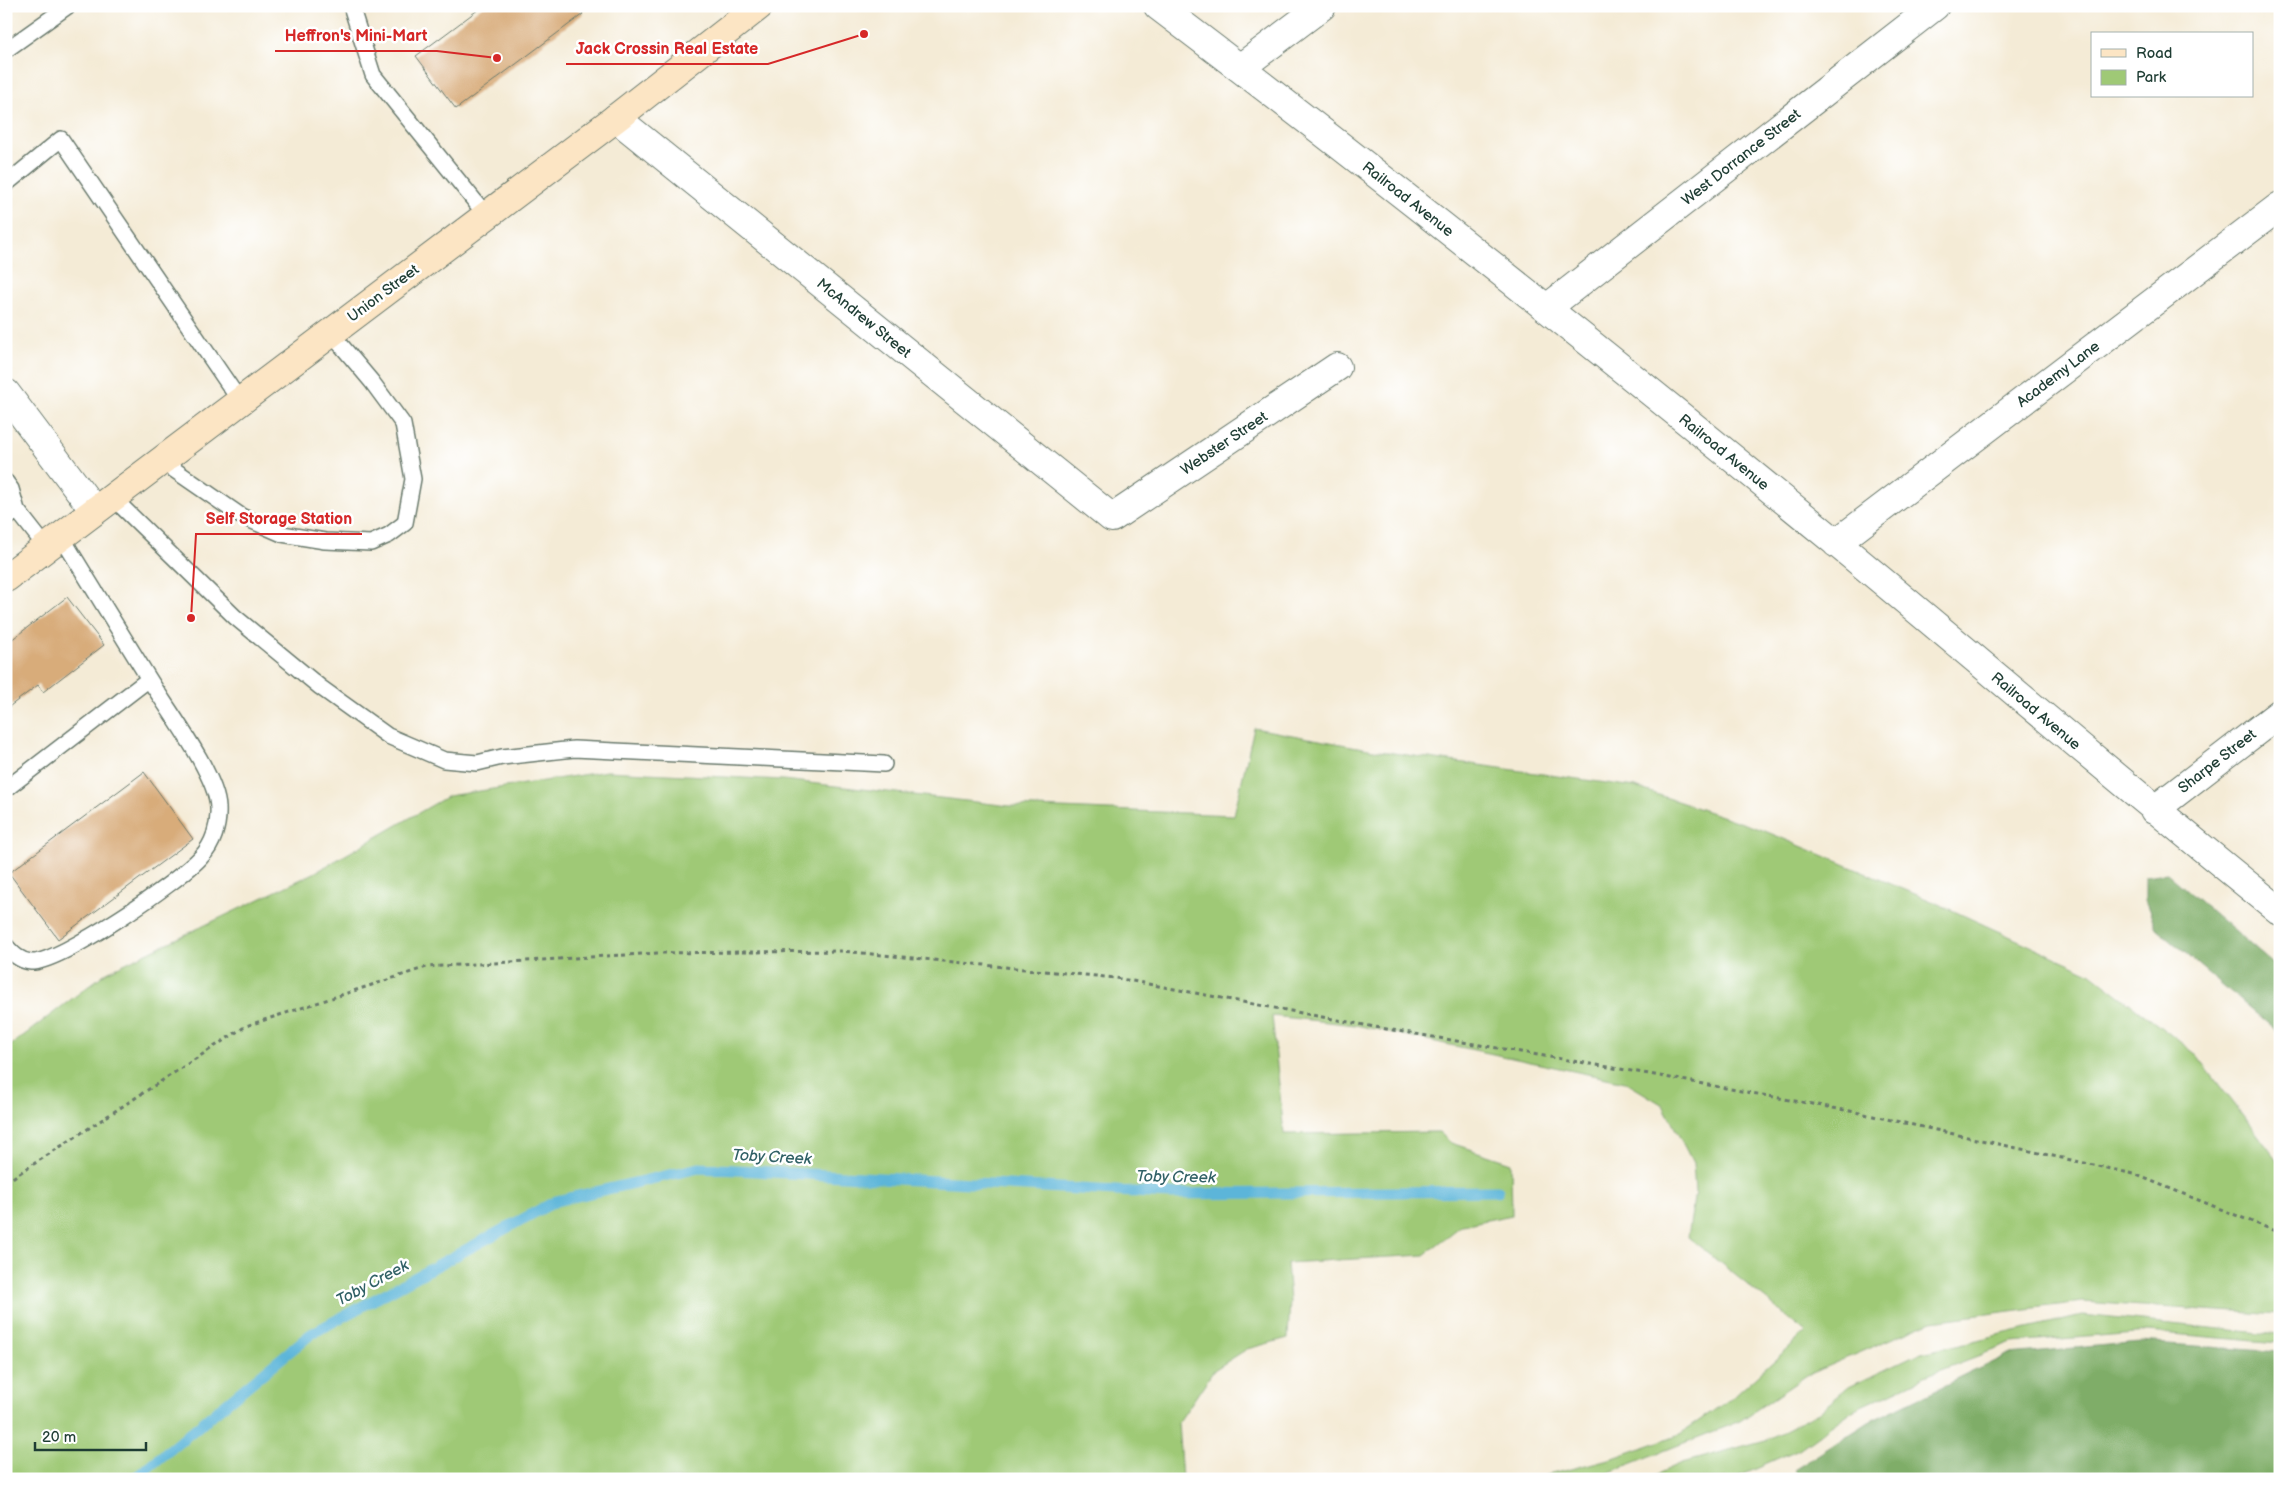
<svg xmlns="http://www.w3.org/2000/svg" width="2286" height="1485" font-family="'Balsamiq Sans',sans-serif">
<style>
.green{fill:#9fc976;stroke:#5f8355}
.forest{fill:#7fad67;stroke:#4f754e}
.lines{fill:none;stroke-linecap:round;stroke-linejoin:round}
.stream{stroke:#5bb5d9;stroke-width:11}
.building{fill:#d8ac7a}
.lane-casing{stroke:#6a7a6d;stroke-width:18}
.street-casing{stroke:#6a7a6d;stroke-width:30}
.secondary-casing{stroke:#6a7a6d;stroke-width:30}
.path{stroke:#6a7a6d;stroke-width:3;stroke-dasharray:4 4;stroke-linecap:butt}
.lane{stroke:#fff;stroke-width:15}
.street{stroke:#fff;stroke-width:28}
.secondary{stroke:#fce5c4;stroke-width:28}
.labels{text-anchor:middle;stroke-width:5;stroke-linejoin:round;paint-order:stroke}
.street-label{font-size:15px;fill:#1f3d34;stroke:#fff}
.water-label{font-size:16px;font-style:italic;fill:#316166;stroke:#fff}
.leader{fill:none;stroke:#d62828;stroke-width:2}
.callout-dot{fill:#d62828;stroke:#fff;stroke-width:2}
.callout-label{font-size:16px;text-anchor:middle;font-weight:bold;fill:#d62828;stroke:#fff;stroke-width:5;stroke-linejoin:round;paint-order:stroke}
</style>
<rect width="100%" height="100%" fill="#fff"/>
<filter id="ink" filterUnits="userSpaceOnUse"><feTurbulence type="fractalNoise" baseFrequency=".02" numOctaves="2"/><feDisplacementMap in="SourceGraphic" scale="10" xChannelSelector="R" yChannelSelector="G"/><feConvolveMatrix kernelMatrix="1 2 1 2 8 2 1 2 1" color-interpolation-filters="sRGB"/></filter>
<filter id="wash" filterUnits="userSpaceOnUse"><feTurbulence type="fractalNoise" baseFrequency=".0096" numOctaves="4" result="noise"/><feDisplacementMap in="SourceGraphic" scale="20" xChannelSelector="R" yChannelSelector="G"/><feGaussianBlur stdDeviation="1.12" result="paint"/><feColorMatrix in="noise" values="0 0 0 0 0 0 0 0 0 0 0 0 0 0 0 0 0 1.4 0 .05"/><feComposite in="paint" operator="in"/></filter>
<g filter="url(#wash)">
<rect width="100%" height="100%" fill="#f4ebd6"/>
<path class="green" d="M1254,728L1379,751L1635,787L1760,829L1934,902L2090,973L2197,1055L2280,1164V1315L2082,1302L1932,1321L1807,1375L1740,1421L1592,1479H1533L1616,1457L1680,1434L1736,1395L1806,1332L1688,1237L1695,1192L1693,1163L1663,1105L1625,1082L1356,1025L1272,1016L1284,1134L1439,1132L1451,1143L1511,1163L1512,1215L1462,1225L1424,1255L1287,1263L1290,1301L1288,1338L1247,1349L1214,1370L1178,1423L1182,1479H6V1049L107,972L314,873L448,796L607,771L783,780L1010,806L1234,815Z
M2082,1315L2280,1335V1343L2148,1332L2012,1343L1925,1376L1855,1409L1799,1449L1731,1479H1646L1682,1463L1769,1439L1815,1415L1849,1387L1918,1354Z"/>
<path class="forest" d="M2167,873L2280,970V1034L2156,928L2145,900V876Z
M2140,1342L2280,1352V1479H1804L1794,1470L1869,1422L2009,1354Z"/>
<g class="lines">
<path class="stream" d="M134,1479L311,1334L556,1201L699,1168L1170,1194L1498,1191"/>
</g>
<g id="blocks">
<path class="building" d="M483,6H577L583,14L456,109L416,56Z
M67,597L104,645L43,692L38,685L6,709V644Z
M144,772L193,839L58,939L9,873Z"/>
</g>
</g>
<g filter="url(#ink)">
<use href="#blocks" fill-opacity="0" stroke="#6a7a6d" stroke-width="1"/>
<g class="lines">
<defs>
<path id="lane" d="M351,6L373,75L486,215
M6,50L68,6
M6,184L61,139L240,401
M160,460L241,516L282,534L325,541L371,543L389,535L405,523L413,479L403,424L372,382L330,332
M6,482L11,489L17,510L6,519
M112,497L235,617L320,687L388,736L444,760L477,763L502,757L574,749L884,764
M17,510L46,547
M6,789L149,679L61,536
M6,946C13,954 20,961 31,962C59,964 181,880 201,857C213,845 219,826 218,808C217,775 168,710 149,679"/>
<path id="street" d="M1158,6C1387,179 1612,359 1834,541C1983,664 2129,790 2280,911
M1240,68L1322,6
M616,118L1112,518L1337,367
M1547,308L1935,6
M6,393L94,510
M1836,543L2280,206
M2154,810L2280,713"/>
<path id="secondary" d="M6,578L616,118L759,6"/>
</defs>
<use href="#lane" class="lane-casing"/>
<use href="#street" class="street-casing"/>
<use href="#secondary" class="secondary-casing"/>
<path class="path" d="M6,1182L246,1026L427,967L657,953L842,951L1116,978L1375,1027L1649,1074L1855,1112L2134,1174L2280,1233"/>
<use href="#lane" class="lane"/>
<use href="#street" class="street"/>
<use href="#secondary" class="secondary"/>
</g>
</g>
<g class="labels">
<g class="street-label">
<text transform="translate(1741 157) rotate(-38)" y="5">West Dorrance Street</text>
<text transform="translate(1408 199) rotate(38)" y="5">Railroad Avenue</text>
<text transform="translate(383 293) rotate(-37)" y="5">Union Street</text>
<text transform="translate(864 318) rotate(39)" y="5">McAndrew Street</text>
<text transform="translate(2058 374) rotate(-37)" y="5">Academy Lane</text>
<text transform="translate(1224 443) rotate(-34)" y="5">Webster Street</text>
<text transform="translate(1724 452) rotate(39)" y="5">Railroad Avenue</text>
<text transform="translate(2036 711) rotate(40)" y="5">Railroad Avenue</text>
<text transform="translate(2217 761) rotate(-38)" y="5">Sharpe Street</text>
</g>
<g class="water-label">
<text transform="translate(772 1156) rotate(3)" y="6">Toby Creek</text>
<text transform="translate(1176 1176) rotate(1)" y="6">Toby Creek</text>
<text transform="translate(372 1282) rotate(-28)" y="6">Toby Creek</text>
</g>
</g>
<path class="leader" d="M497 58L437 51H275M864 34L768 64H566M191 618L196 534H362"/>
<g class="callout-dot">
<circle cx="497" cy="58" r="5"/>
<circle cx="864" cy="34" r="5"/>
<circle cx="191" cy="618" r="5"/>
</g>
<g class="callout-label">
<text x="356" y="41">Heffron's Mini-Mart</text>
<text x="667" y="54">Jack Crossin Real Estate</text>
<text x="279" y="524">Self Storage Station</text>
</g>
<rect width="2286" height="1485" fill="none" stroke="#fff" stroke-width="25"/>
<rect x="2091" y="32" width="162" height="65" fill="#ffffff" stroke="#a5b1ae"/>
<rect x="2101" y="49" width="25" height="8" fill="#fce5c4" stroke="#a5b1ae"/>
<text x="2136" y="58" font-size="15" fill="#1f3d34">Road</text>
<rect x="2101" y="70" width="25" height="15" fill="#9fc976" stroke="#a5b1ae"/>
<text x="2136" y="82" font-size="15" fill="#1f3d34">Park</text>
<path d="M35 1442v8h111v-8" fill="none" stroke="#1f3d34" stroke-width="2.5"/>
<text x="42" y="1442" font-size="15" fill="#1f3d34" stroke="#ffffff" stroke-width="4" paint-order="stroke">20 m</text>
</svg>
